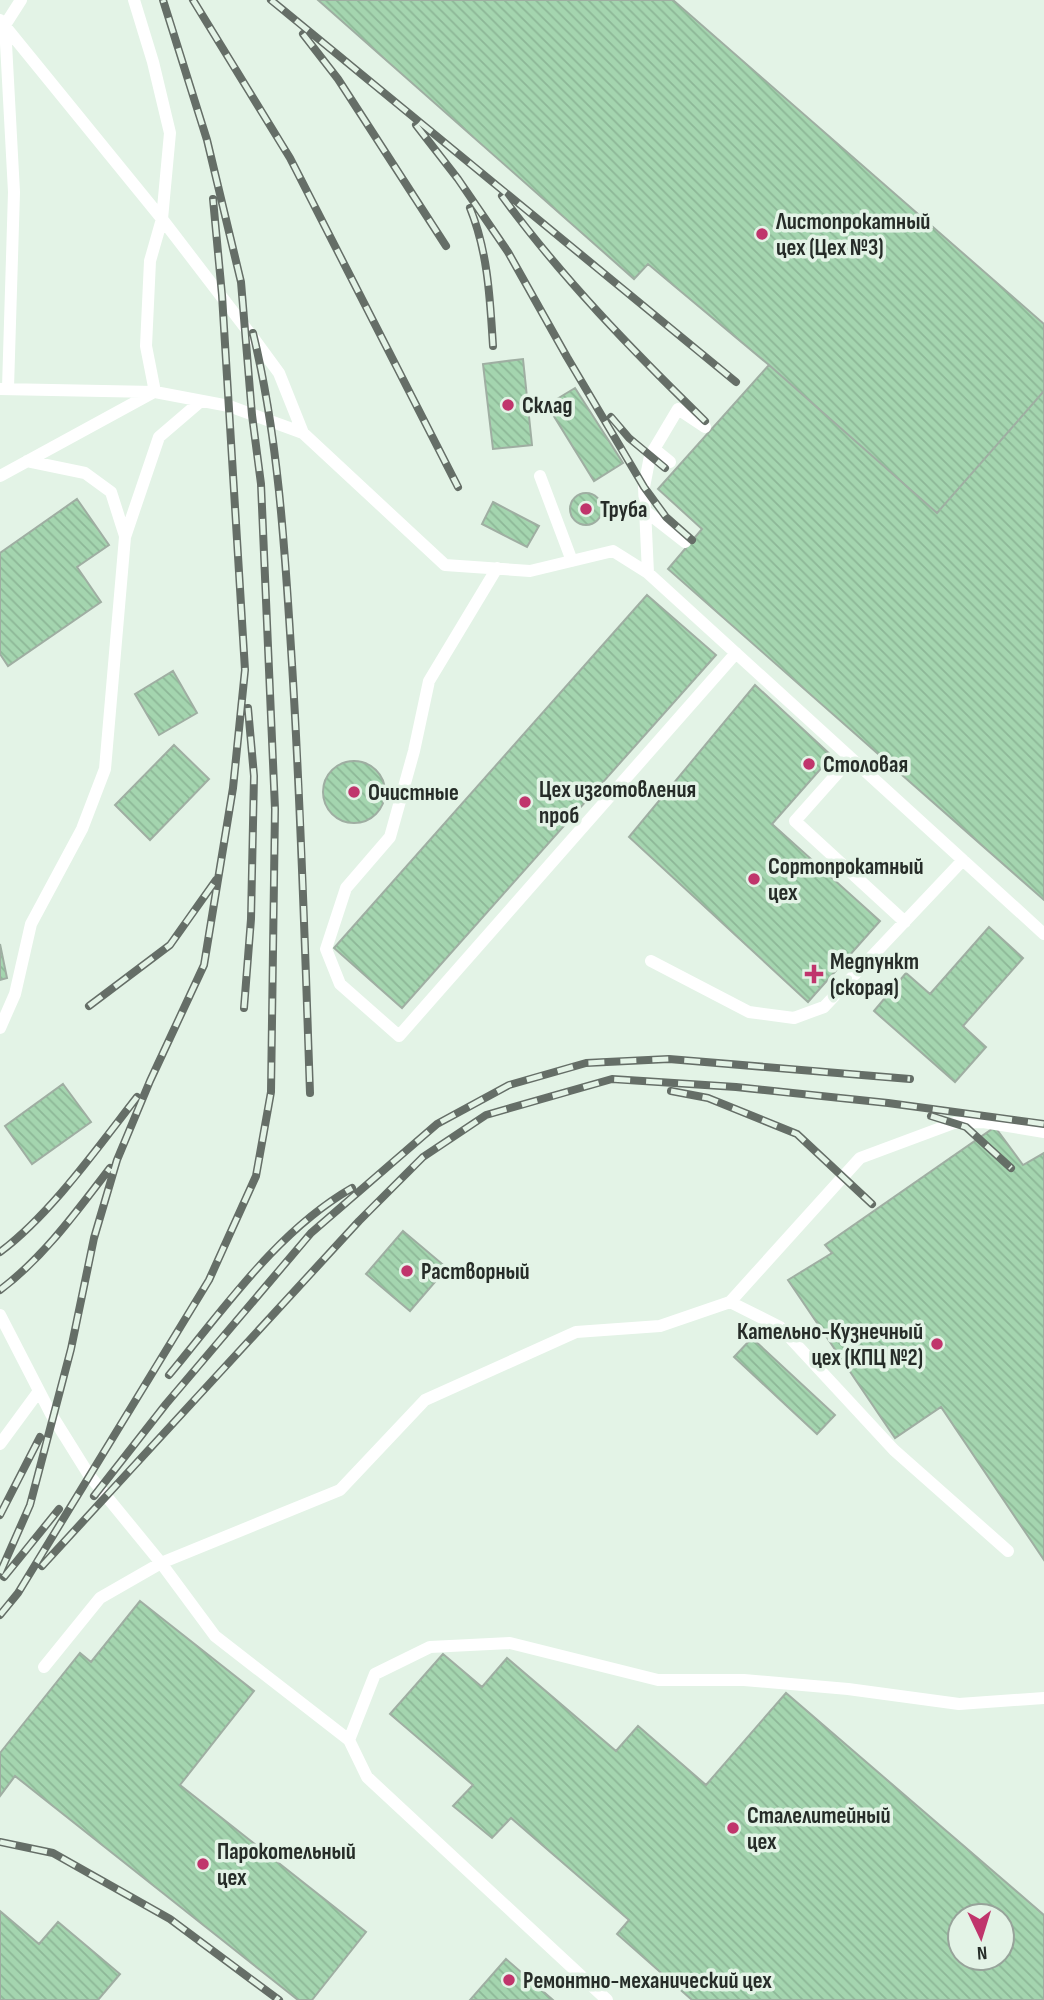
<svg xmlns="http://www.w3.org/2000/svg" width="1044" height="2000" font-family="'Sofia Sans Condensed',sans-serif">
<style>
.building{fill:url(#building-back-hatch);stroke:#9faea2;stroke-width:2;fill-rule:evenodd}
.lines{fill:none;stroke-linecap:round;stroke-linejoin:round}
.service{stroke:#fff;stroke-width:12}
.rail-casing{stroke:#656e67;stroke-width:8}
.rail{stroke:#e3f3e6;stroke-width:5;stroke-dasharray:16;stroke-linecap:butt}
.poi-dot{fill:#c0356c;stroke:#e3f3e6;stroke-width:2.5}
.labels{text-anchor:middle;stroke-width:7;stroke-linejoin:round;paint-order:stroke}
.poi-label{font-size:23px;font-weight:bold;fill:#262c28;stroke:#e3f3e6;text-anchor:start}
</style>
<defs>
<pattern id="building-back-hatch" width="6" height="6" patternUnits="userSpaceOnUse" patternTransform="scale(1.75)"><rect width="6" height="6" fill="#a4d5af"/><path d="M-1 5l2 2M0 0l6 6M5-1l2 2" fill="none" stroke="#8db797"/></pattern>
</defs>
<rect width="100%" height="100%" fill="#e3f3e6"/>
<path class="building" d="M318,0H673L1044,324V391L937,513L769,365L648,264L634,279Z
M523,359L532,445L493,449L483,364Z
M769,365L937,513L1044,391V900L668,569L702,529L658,489Z
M575,388L623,463L594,481L547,405Z
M570 509a16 16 0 1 1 32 0a16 16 0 1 1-32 0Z
M77,499L109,545L77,567L101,602L8,666L0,654V553Z
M493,502L539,526L527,547L482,524Z
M647,595L716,655L402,1008L334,948Z
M173,671L197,713L159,735L135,694Z
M755,685L832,756L772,824L880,921L808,1002L629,837Z
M174,745L209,779L150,840L115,805Z
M323 792a31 31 0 1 1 62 0a31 31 0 1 1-62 0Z
M989,927L1023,958L963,1026L986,1047L955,1082L874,1011L906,973L930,994Z
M0,944L7,978L0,980Z
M63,1084L91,1122L32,1164L5,1126Z
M995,1127L1023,1165L1044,1153V1560L941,1407L895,1438L788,1280L832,1253L825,1245Z
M403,1231L447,1268L410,1311L366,1274Z
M752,1338L835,1415L817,1434L734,1357Z
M140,1601L254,1691L180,1785L366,1932L312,2000H298L15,1776L0,1796V1753L80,1653L91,1662Z
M443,1654L482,1687L507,1658L616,1751L638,1726L706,1785L786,1693L1044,1915V2000H692L617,1934L629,1920L511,1818L492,1838L453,1806L473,1785L390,1714ZM960,1916H1002V1958H960Z
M0,1911L39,1944L58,1922L120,1974L98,2000H0Z
M506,1959L553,2000H470Z"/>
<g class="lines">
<path class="service" d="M134,0L153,62L170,133L162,219L150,261L146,346L155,392
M0,20L162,219L254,339L279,373L303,433
M8,388L14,192L5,25L21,0
M0,389L155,392L229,406L303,433L445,565L530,571L613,551L648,573L1044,934
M654,449L670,462
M27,461L85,473L111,492L125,536
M0,476L154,392
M540,476L572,561
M644,510L685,542
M497,568L429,681L414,751L390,837L346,888L326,949L340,984L399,1036L736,653
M648,573L644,487L650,456L678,409L705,427
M851,758L795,821L905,922
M651,961L749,1012L794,1018L824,1007L963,860
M0,1028L15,994L31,924L82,829L105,769L125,537L159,437L201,401
M730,1302L780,1327L894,1450L1008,1551
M0,1315L51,1414L89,1475L161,1563L215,1636L349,1740L367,1777L607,2000
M0,1444L39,1391
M44,1667L100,1598L161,1563L340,1490L425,1400L576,1332L660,1326L730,1302L860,1158L954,1123L983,1122L1044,1132
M349,1740L375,1674L430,1647L510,1643L658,1680H744L848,1689L959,1704L1044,1698"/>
<defs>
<path id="rail" d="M193,0L290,158L458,487
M271,0L736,382
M303,34L338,79L446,246
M416,125L458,179L508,252L567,357L644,487L666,517L692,540
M502,196C562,278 633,351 705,421
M470,208C488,252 490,299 493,346
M253,333C279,441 285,553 292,664C301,807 305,950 310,1093
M611,417L629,438L665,468
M89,1006L170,945L216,880
M244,1008L251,919L254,776L248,708
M671,1091L708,1098L797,1134L872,1204
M931,1116L966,1127L1011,1168
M0,1252C50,1215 98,1147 137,1097
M0,1290C44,1257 77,1211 110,1168
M169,1375C224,1309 277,1231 352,1188
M94,1496L166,1404L311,1233L437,1124L509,1085L586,1063L669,1059L910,1079
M0,1515L40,1437
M42,1566L359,1221L423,1157L486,1115L612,1079L736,1087L888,1103L1044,1124
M0,1573L30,1505L71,1349L94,1238L117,1160L150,1081L204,965L233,788L245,670L222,295L213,199
M4,1577L59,1509
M0,1615L18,1593L209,1280L256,1176L271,1092L275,809L261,484L252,415L241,282L207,140L163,0
M0,1842L53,1853L170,1919L279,2000"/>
</defs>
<use href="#rail" class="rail-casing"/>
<use href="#rail" class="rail"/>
</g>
<g class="poi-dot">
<circle cx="762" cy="234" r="7"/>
<circle cx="508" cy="405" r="7"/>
<circle cx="586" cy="509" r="7"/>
<circle cx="809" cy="764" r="7"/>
<circle cx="354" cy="792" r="7"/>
<circle cx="525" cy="802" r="7"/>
<circle cx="754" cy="879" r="7"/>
<path d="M810.5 963.5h7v7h7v7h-7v7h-7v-7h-7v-7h7z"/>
<circle cx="407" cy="1271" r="7"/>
<circle cx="937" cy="1344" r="7"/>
<circle cx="733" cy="1828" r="7"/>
<circle cx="203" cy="1864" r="7"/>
<circle cx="509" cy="1980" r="7"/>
</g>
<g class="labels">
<g class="poi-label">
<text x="776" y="229">Листопрокатный<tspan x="776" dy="26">цех (Цех №3)</tspan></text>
<text x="522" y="413">Склад</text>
<text x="600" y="517">Труба</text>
<text x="823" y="772">Столовая</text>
<text x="539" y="797">Цех изготовления<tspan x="539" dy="26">проб</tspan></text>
<text x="368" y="800">Очистные</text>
<text x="768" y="874">Сортопрокатный<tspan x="768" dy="26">цех</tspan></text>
<text x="830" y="969">Медпункт<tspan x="830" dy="26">(скорая)</tspan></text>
<text x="421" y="1279">Растворный</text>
<text x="923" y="1339" text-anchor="end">Кательно-Кузнечный<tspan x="923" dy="26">цех (КПЦ №2)</tspan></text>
<text x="747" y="1823">Сталелитейный<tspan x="747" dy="26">цех</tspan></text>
<text x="217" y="1859">Парокотельный<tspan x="217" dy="26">цех</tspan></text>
<text x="523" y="1988">Ремонтно-механический цех</text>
</g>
</g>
<g transform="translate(981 1937) rotate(176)"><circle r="33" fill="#e3f3e6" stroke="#97a39a" stroke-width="2"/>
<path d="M0-5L12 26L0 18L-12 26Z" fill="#c0356c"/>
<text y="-10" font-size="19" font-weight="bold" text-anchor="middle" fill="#262c28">N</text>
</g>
</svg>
